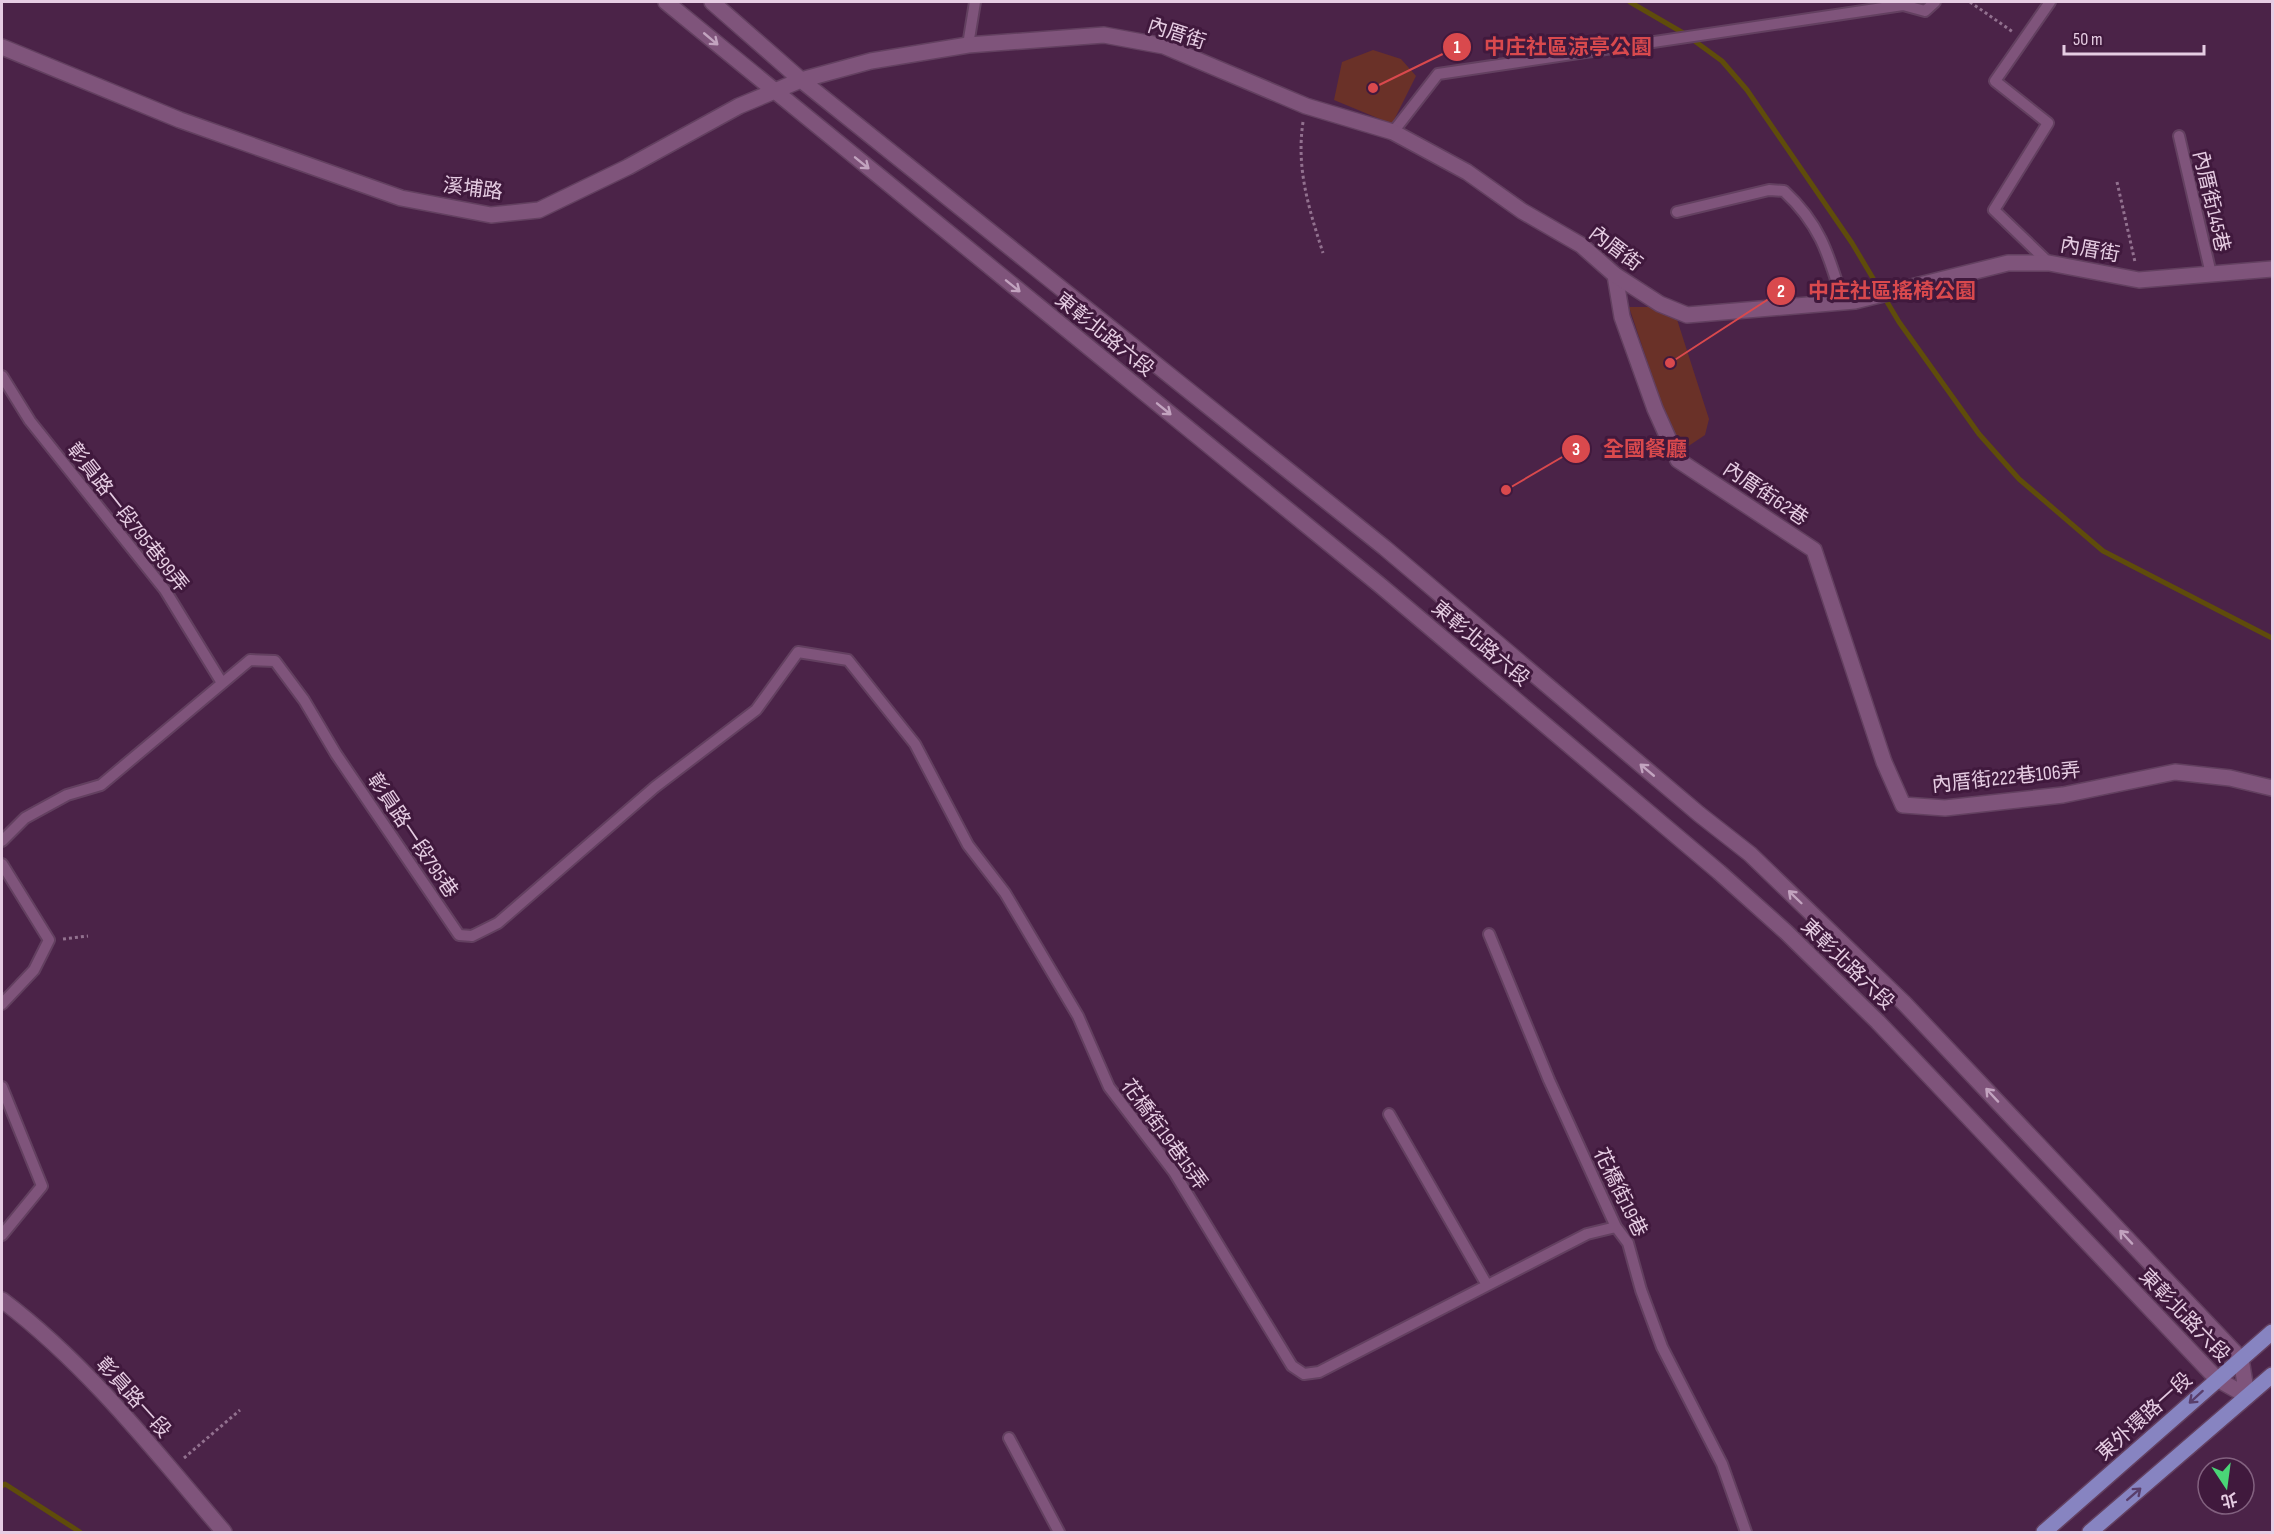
<svg xmlns="http://www.w3.org/2000/svg" width="2274" height="1534" font-family="'Sofia Sans Condensed','Noto Sans TC',sans-serif">
<style>
.green{fill:#6a3128}
.lines{fill:none;stroke-linecap:round;stroke-linejoin:round}
.stream{stroke:#5f4c0b;stroke-width:5}
.service-casing{stroke:#634060;stroke-width:14}
.minor-casing{stroke:#634060;stroke-width:18}
.tertiary-casing{stroke:#634060;stroke-width:18}
.secondary-casing{stroke:#634060;stroke-width:18}
.primary-casing{stroke:#634060;stroke-width:18}
.path{stroke:#92718f;stroke-width:3;stroke-dasharray:3 3;stroke-linecap:butt}
.service{stroke:#7f547b;stroke-width:10}
.minor{stroke:#7f547b;stroke-width:15}
.tertiary{stroke:#7f547b;stroke-width:15}
.secondary{stroke:#7f547b;stroke-width:15}
.primary{stroke:#8784c1;stroke-width:15}
.oneway{stroke:#c2a3bf}
.oneway2{stroke:#593e6b}
.labels{text-anchor:middle;stroke-width:6;stroke-linejoin:round;paint-order:stroke}
.street-label{font-size:20px;fill:#e6cde3;stroke:#40193d}
.leader{fill:none;stroke:#d9494d;stroke-width:2}
.callout-dot{fill:#d9494d;stroke:#40193d;stroke-width:2}
.mark-label{font-size:18px;text-anchor:middle;font-weight:bold;fill:#fff}
.callout-label{font-size:21px;text-anchor:middle;font-weight:bold;fill:#d9494d;stroke:#40193d;stroke-width:6;stroke-linejoin:round;paint-order:stroke}
</style>
<rect width="100%" height="100%" fill="#4b2348"/>
<path class="green" d="M1373,50L1401,59L1416,76L1392,124L1334,100L1342,62Z
M1629,307H1673L1709,419L1705,435L1678,453Z"/>
<g class="lines">
<path class="stream" d="M1630,2L1685,34L1722,61L1747,90L1852,243L1899,322L1979,434L2019,479L2103,551L2272,638
M2,1486L5,1484L80,1532"/>
<defs>
<path id="service" d="M968,45L975,2
M1393,132L1438,74L1903,5L1925,11L1935,2
M2179,136L2211,274
M1677,212L1769,190L1784,191C1821,225 1829,256 1843,302
M2049,263L1994,210L2048,123L1995,81L2050,2
M2,376L30,421L165,590L222,683
M2,841L25,818L67,795L101,785L250,660L275,661L304,700L336,754L459,935L472,936L498,923L655,787L756,710L798,652L848,660L915,744L968,845L1005,893L1078,1016L1109,1087L1174,1172L1292,1366L1304,1374L1319,1372L1587,1234L1616,1227
M2,864L49,940L34,970L2,1004
M1489,934L1549,1080L1616,1227L1628,1243L1641,1290L1662,1347L1722,1464L1746,1532
M2,1087L42,1186L2,1235
M1389,1114L1487,1285
M1009,1438L1059,1532"/>
<path id="minor" d="M1615,275L1622,317L1655,409L1678,460L1814,550L1884,762L1903,805L1945,808L2063,795L2175,772L2230,778L2272,788"/>
<path id="tertiary" d="M666,2L1381,586L1719,872L1786,932L1878,1022L2217,1379L2247,1396
M712,2L801,80L1385,548L1699,814L1750,854L1904,1003L2241,1359L2247,1396
M2,47L180,120L401,198L491,215L539,210L628,167L739,106L801,80L871,61L968,45L1104,35L1164,46L1306,106L1393,132L1467,172L1522,211L1581,245L1615,275L1660,304L1687,315L1855,301L2008,263H2049L2139,280L2272,269"/>
<path id="secondary" d="M2,1300C88,1365 154,1450 224,1532"/>
<path id="primary" d="M2044,1532L2272,1332
M2090,1532L2272,1375"/>
</defs>
<use href="#service" class="service-casing"/>
<use href="#minor" class="minor-casing"/>
<use href="#tertiary" class="tertiary-casing"/>
<use href="#secondary" class="secondary-casing"/>
<use href="#primary" class="primary-casing"/>
<path class="path" d="M1970,2L2013,32
M1303,122C1296,169 1309,209 1323,253
M2117,182L2135,262
M63,939L88,936
M184,1458L240,1410"/>
<use href="#service" class="service"/>
<use href="#minor" class="minor"/>
<use href="#tertiary" class="tertiary"/>
<use href="#secondary" class="secondary"/>
<use href="#primary" class="primary"/>
</g>
<defs><path id="oneway-shaft" d="M-6 0H5M1.5-3L5.5 0L1.5 3" fill="none" stroke-width="1.6" stroke-linecap="round" stroke-linejoin="round" transform="scale(1.5)"/></defs>
<g class="oneway">
<use href="#oneway-shaft" transform="translate(711 39) rotate(40)"/>
<use href="#oneway-shaft" transform="translate(862 163) rotate(39)"/>
<use href="#oneway-shaft" transform="translate(1013 286) rotate(39)"/>
<use href="#oneway-shaft" transform="translate(1164 409) rotate(39)"/>
<use href="#oneway-shaft" transform="translate(1647 770) rotate(-140)"/>
<use href="#oneway-shaft" transform="translate(1795 897) rotate(-136)"/>
<use href="#oneway-shaft" transform="translate(1992 1095) rotate(-133)"/>
<use href="#oneway-shaft" transform="translate(2126 1237) rotate(-133)"/>
</g>
<g class="oneway2">
<use href="#oneway-shaft" transform="translate(2196 1397) rotate(138)"/>
<use href="#oneway-shaft" transform="translate(2134 1494) rotate(-41)"/>
</g>
<g class="labels">
<g class="street-label">
<text transform="translate(1177 33) rotate(18)" y="7">內厝街</text>
<text transform="translate(473 188) rotate(7)" y="7">溪埔路</text>
<text transform="translate(2212 201) rotate(77)" y="7">內厝街145巷</text>
<text transform="translate(1616 248) rotate(37)" y="7">內厝街</text>
<text transform="translate(2090 249) rotate(10)" y="7">內厝街</text>
<text transform="translate(1105 334) rotate(39)" y="7">東彰北路六段</text>
<text transform="translate(1766 493) rotate(34)" y="7">內厝街62巷</text>
<text transform="translate(128 517) rotate(52)" y="7">彰員路一段795巷99弄</text>
<text transform="translate(1481 643) rotate(40)" y="7">東彰北路六段</text>
<text transform="translate(2006 777) rotate(-6)" y="7">內厝街222巷106弄</text>
<text transform="translate(413 835) rotate(56)" y="7">彰員路一段795巷</text>
<text transform="translate(1848 964) rotate(44)" y="7">東彰北路六段</text>
<text transform="translate(1165 1134) rotate(54)" y="7">花橋街19巷15弄</text>
<text transform="translate(1621 1192) rotate(64)" y="7">花橋街19巷</text>
<text transform="translate(2185 1315) rotate(46)" y="7">東彰北路六段</text>
<text transform="translate(134 1397) rotate(48)" y="7">彰員路一段</text>
<text transform="translate(2144 1416) rotate(-42)" y="7">東外環路一段</text>
</g>
</g>
<path class="leader" d="M1373 88L1457 47M1670 363L1781 291M1506 490L1576 449"/>
<g class="callout-dot">
<circle cx="1373" cy="88" r="6"/>
<circle cx="1670" cy="363" r="6"/>
<circle cx="1506" cy="490" r="6"/>
<circle cx="1457" cy="47" r="15"/>
<circle cx="1781" cy="291" r="15"/>
<circle cx="1576" cy="449" r="15"/>
</g>
<g class="mark-label">
<text x="1457" y="53">1</text>
<text x="1781" y="297">2</text>
<text x="1576" y="455">3</text>
</g>
<g class="callout-label">
<text x="1568" y="54">中庄社區涼亭公園</text>
<text x="1892" y="298">中庄社區搖椅公園</text>
<text x="1645" y="456">全國餐廳</text>
</g>
<rect width="2274" height="1534" fill="none" stroke="#e6cde3" stroke-width="6"/>
<g transform="translate(2226 1486) rotate(167)"><circle r="28" fill="#40193d" stroke="#82617f" stroke-width="1.5"/>
<path d="M0-4.5L10 22L0 15L-10 22Z" fill="#4ad677"/>
<text y="-9" font-size="16" font-weight="bold" text-anchor="middle" fill="#e6cde3">北</text>
</g>
<path d="M2064 45v9h140v-9" fill="none" stroke="#e6cde3" stroke-width="3"/>
<text x="2073" y="45" font-size="18" fill="#e6cde3" stroke="#40193d" stroke-width="4.5" paint-order="stroke">50 m</text>
</svg>
